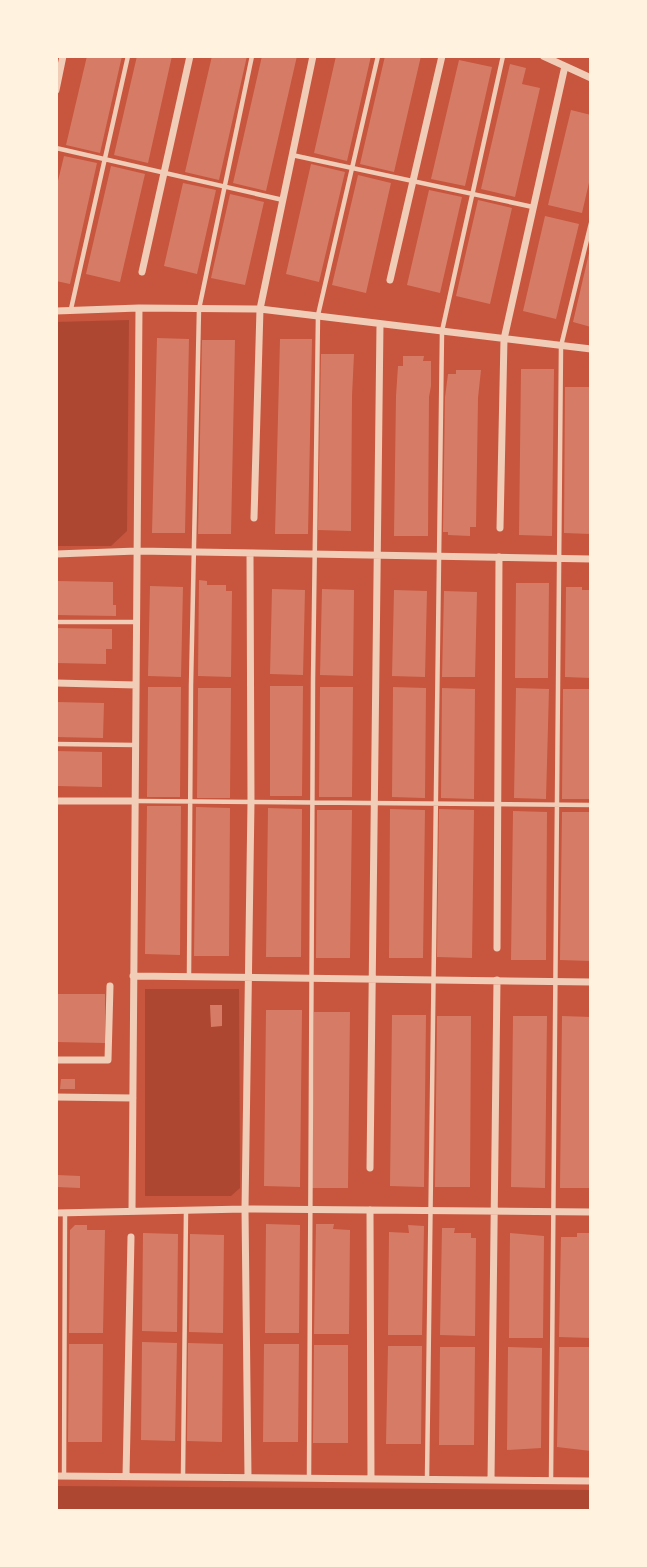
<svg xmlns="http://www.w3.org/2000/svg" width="647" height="1567" font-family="'Fira Sans',sans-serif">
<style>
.green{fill:#ae4732}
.building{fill:#d67c66}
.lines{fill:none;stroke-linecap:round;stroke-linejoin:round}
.service{stroke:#f1ccb7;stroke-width:4.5}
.minor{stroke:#f1ccb7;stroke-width:7}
</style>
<rect width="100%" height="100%" fill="#c8553d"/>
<path class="green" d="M129,320L127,531L111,546H56V322Z
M145,989H239L240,1188L231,1196H145Z
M56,1486L591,1490V1511H56Z"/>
<path class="building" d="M87,56H122L100,153L66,145Z
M137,56H172L148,163L114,155Z
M212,56H247L219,180L185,172Z
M262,56H297L266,191L233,183Z
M336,56H371L347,161L314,153Z
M385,56H421L394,172L360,164Z
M459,60L492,67L465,186L431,179Z
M510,64L526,68L522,84L540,88L515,197L481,189Z
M571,110L591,115V174L582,213L548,205Z
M64,156L97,163L70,284L56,281V189Z
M311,164L345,172L319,282L286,274Z
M111,166L145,174L120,282L86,274Z
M358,175L391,183L366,293L332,285Z
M183,183L216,190L197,274L164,266Z
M429,190L462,197L440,293L407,285Z
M230,194L264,202L245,285L211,278Z
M478,200L512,208L490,304L456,296Z
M545,216L579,224L556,319L523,311Z
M590,249H591V327L573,322Z
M157,338L189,339L185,533H152Z
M280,339H312L308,534H275Z
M202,340H235L231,534H198Z
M321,354H354L352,396L351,531L318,530Z
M403,356H424L423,361H431V386L429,397L428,536H394L396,396L398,366H403Z
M521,369H554L552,536L519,535Z
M456,370H481L478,398L476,527H470V536L448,535V532H443L445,397L448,374H456Z
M565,387H591V534L564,533Z
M199,580L207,581V585H226V591H232L231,677L198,676Z
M56,581L113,582V605H116V616L56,615Z
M516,583H549L548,678H515Z
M150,586L183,587L181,677L148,676Z
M566,587H582V590H591V678L565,677Z
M272,589L305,590L303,675L270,674Z
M322,589L354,590L353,676L320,675Z
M394,590L427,591L425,677L392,676Z
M444,591L477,592L475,677H442Z
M56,628L112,629V649H106V664L56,663Z
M270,686H303L302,796H270Z
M148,687H181L180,797H147Z
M320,687H353L352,797H319Z
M393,687L426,688L425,798L392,797Z
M198,688H231L230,798H197Z
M442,688L475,689L474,799L441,798Z
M516,688L549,689L546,799L514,798Z
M563,689H591V799H562Z
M56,702L104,703L103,738L56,737Z
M56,751L102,752V787L56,786Z
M147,806H181L180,955L145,954Z
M196,807L230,808L229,956H194Z
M268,808L302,809L301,957H266Z
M390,809L425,810L423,958H389Z
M439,809L474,810L472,958L437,957Z
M317,810H352L350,958H316Z
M513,811L547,812L546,960H511Z
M562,812H591V961L560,960Z
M56,994H105V1043L56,1042Z
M210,1005H222V1026L211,1027Z
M266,1010H302L300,1187L264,1186Z
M314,1012H350L348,1188H312Z
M392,1015H426L424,1187L390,1186Z
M437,1016H471L470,1187H435Z
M513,1016H547L545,1188L511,1187Z
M562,1016L591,1017V1188H560Z
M61,1079H75V1089H60Z
M57,1175L80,1176V1188L57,1187Z
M266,1224L300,1225L299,1333H265Z
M316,1224H334L333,1229L350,1230L349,1334H314Z
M75,1225H87V1230H105L103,1333H69L70,1230Z
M408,1225L424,1226L422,1335H388L389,1232L409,1233Z
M442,1228H455L454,1233H471V1238H476L475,1336L440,1335Z
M143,1233L178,1234L177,1332L142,1331Z
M510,1233L544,1236L543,1338H509Z
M577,1233H591V1338L559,1337L561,1237H577Z
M190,1234L224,1235L223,1333L189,1332Z
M142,1342L177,1343L175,1441L141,1440Z
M188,1343L223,1344L222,1442L187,1441Z
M69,1344H103L102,1442H68Z
M264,1344H299L298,1442H263Z
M314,1345H348V1443H313Z
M388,1346H422L421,1444H386Z
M440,1347H475L474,1445H439Z
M508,1347L542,1348L541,1448L507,1450Z
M559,1347H591V1451L557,1447Z"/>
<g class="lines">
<path class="service" d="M56,148L283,200
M292,155L533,207
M71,309L128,56
M56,622H136
M56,744L135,745
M136,801L591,805
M189,976L191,686L199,309L252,56
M64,1476L65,1213
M183,1477L186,1211
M309,1478L313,681L318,315L378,56
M427,1479L442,331L503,56
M551,1481L561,346L591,223"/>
<path class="minor" d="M543,56L591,78
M56,90L63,56
M142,272L190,56
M390,280L442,56
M56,311L139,308L260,309L591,349
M254,518L260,309L313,56
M500,528L504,339L565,66
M56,554L137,551L591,559
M56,683L136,685
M56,801H135
M497,948L499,557
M133,976L591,982
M56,1060H108L110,986
M56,1097L133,1098
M370,1168L380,324
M370,1210L371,1478
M132,1211L139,308
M56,1213L245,1209L591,1212
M56,1476L591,1481
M126,1476L131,1237
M248,1477L245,1209L251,802L250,553
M491,1480L497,980"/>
</g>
<rect width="647" height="1567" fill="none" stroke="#fff3e0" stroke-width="116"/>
</svg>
